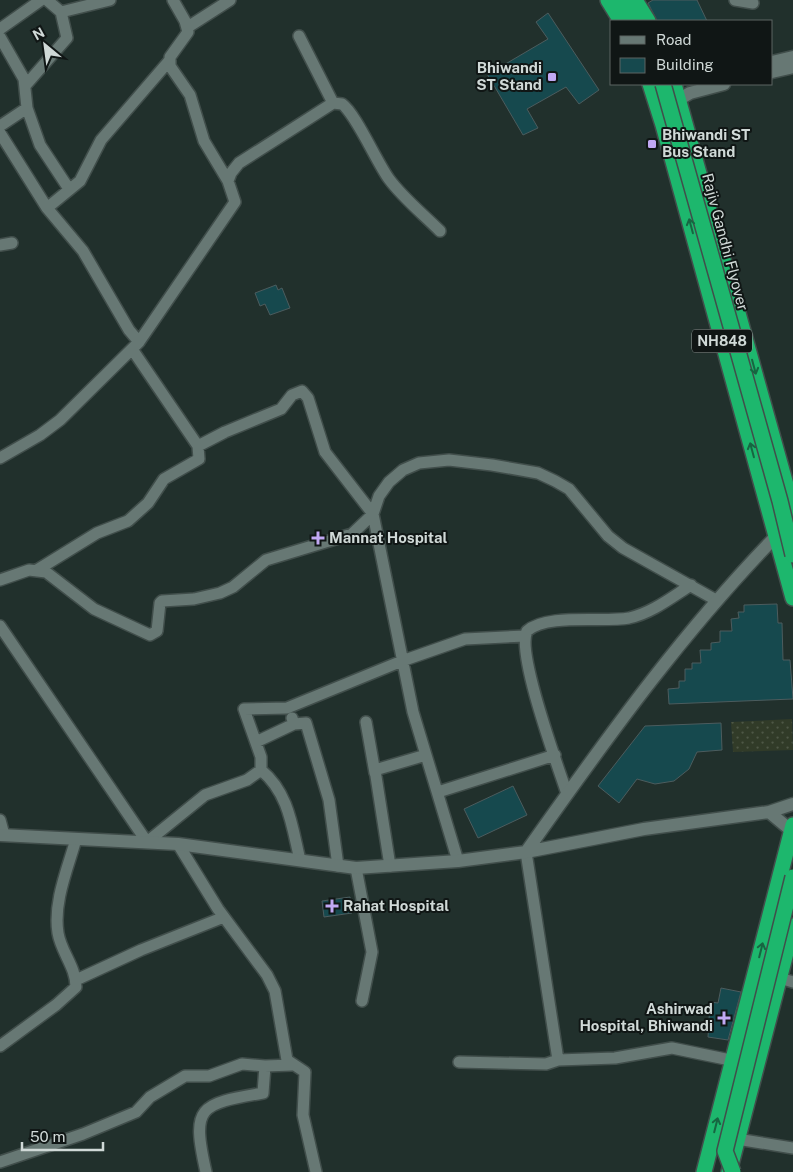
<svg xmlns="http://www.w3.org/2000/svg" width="793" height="1172" font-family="'Public Sans',sans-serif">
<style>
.park{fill:url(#park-dots)}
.building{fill:#16494e;stroke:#4c5c5e}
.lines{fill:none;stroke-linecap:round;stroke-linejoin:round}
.street-casing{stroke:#414e4b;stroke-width:14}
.secondary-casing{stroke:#414e4b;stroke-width:15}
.highway-casing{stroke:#414e4b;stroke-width:18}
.street{stroke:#677874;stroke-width:11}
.secondary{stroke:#677874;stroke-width:12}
.highway{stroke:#1db76d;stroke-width:15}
.highway-bridge-casing{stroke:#414e4b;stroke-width:18;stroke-linecap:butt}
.highway-bridge{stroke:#1db76d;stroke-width:15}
.oneway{stroke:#166641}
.poi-dot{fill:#c1a8f3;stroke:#101615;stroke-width:2}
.labels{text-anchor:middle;stroke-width:4;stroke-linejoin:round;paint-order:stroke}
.shield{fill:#101615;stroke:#969e9d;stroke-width:1}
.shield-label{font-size:14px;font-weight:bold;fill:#d0d9d7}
.poi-label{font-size:15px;font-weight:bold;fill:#d0d9d7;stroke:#101615;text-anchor:start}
.street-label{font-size:15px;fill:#d0d9d7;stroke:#101615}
</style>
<defs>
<pattern id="park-dots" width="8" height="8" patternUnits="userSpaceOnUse" patternTransform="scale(1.25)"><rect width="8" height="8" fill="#313b28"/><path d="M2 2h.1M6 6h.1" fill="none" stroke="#4e5746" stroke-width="1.8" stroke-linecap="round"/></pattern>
</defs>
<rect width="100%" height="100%" fill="#21302c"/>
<path class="park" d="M792,719L793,750L733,752L731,722Z"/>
<path class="building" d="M653,0H697L707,21H657L648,3Z
M548,13L599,90L579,104L566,87L527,109L538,128L523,135L486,72L500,63L502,66L548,39L536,22Z
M276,285L278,290L282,288L290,308L270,315L265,304L260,306L255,293Z
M777,604L778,623H782L783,660H790L793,699L669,704L668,689L679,688V681H685V669H692V663H701L700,650H711V643L720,642V631H732L731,619L739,618L738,612H744V605Z
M721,723L722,750L697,752L689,769L674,781L655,784L637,779L619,803L598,786L645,726Z
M513,786L527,815L478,838L464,809Z
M350,897L352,913L324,917L322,901Z
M721,988L741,992L728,1040L708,1037L710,1002L718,1003Z"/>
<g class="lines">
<defs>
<path id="street" d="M47,0L61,12
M735,0L753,3
M188,27L230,0
M0,29L41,0
M299,36L333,103
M0,37L24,79L27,108L40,145L69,189
M25,86L67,38L61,12L110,0
M0,126L27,108
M0,133L47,208L83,251L129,330L139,342
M228,181L231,173L239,163L333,103L342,104C356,114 376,161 389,179C403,198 423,214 440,231
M47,208L80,181L101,140L169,61
M0,245L12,243
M198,446L225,432L281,409L292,395L302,391L308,398L325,452L373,514L413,712L458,861
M0,458L40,435L60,420L139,342L235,202L228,181L204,141L190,95L170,66V57L188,32L185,21L173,0
M37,570L97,533L128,521L148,503L164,479L199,459L198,446L132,349
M0,580L29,570L46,572L94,609L150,635L157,631L160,603L162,601L194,599L220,593L233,587L266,560L352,534L373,514L379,496L389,482L403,470L419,463L449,460L492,465L538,473L555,481L569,489L608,536L623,548L716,600
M0,626L147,842L205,795L247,780L261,770V757L244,709L287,708L402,661L465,639L525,636
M366,722L375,773
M294,724L306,723L329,800L338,866
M256,742L294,724L292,718
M261,770C289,793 292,827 300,860
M438,792L555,755
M567,794C558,766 516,653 527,631C547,613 603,623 629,618C652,613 672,597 691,585
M0,820L4,835
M178,844L218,909L267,975L275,991L287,1060L305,1072L303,1115L316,1172
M526,852L558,1060
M390,866L375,770L426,755
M356,868L372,952L362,1001
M773,976L793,982
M76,980L141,950L224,917
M0,1046L56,1005L76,987C76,967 61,952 58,933C53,902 68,868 76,839
M459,1062L546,1064L558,1060L615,1058L672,1048L740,1062
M737,1139L793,1148
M0,1162L83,1134L136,1112L150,1097L185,1076H209L242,1064L265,1066
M206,1172C191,1106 199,1104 263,1093L265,1066L292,1065"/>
<path id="secondary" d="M772,62L793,57
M772,72L793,67
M671,104L690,93L724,84
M769,812L793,832
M0,835L178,844L356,868L458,861L526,852L644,829L769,812L793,804
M526,852C608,736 691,620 793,519"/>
<path id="highway" d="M608,0L621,21
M624,0L636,21
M635,0L648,21
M650,84L663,125L793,598
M674,84L793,510
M704,1172L793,825
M729,1172L793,926"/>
</defs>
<use href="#street" class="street-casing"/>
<use href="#secondary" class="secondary-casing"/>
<use href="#highway" class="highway-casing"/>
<use href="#street" class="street"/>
<use href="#secondary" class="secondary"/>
<use href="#highway" class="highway"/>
<defs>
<path id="highway-bridge" d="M663,84L780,501L793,555
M733,1172L725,1151L793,877"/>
</defs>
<use href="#highway-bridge" class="highway-bridge-casing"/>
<use href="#highway-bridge" class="highway-bridge"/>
</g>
<defs><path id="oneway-shaft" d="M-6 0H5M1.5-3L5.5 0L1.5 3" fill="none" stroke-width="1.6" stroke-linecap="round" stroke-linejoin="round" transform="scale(1.25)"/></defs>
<g class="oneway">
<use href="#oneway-shaft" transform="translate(691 226) rotate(-105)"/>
<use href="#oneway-shaft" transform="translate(754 367) rotate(75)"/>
<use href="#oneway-shaft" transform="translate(752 450) rotate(-105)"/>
<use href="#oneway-shaft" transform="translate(761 950) rotate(-76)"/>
<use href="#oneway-shaft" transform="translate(716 1125) rotate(-76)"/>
</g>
<g class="poi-dot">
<rect x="547" y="72" width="10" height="10" rx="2.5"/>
<rect x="647" y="139" width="10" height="10" rx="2.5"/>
<path d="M315.5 530.5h5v5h5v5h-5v5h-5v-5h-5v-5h5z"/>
<path d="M329.5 898.5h5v5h5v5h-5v5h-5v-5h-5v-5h5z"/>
<path d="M721.5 1010.5h5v5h5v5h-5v5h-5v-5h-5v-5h5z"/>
</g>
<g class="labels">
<rect class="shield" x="692" y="329.5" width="60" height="23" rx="4"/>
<g class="shield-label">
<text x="722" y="346">NH848</text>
</g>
<g class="poi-label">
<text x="542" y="73" text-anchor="end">Bhiwandi<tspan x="542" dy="17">ST Stand</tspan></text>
<text x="662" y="140">Bhiwandi ST<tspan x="662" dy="17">Bus Stand</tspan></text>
<text x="329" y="543">Mannat Hospital</text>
<text x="343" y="911">Rahat Hospital</text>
<text x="713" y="1014" text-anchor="end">Ashirwad<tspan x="713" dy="17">Hospital, Bhiwandi</tspan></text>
</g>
<g class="street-label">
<text transform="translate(725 242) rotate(75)" y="5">Rajiv Gandhi Flyover</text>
</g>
</g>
<rect x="610" y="20" width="162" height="65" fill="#101615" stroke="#5d6463"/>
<rect x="620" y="36" width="25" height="8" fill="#677874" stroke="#5d6463"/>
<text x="656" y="45" font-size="15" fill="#d0d9d7">Road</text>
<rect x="620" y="58" width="25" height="15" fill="#16494e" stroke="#5d6463"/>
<text x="656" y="70" font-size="15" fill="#d0d9d7">Building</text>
<g transform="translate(45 45) rotate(331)" stroke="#101615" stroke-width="4" paint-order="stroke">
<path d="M0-4L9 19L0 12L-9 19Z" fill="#d0d9d7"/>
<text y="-8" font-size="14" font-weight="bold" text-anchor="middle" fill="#d0d9d7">N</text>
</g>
<path d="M22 1142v8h81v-8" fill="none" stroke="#d0d9d7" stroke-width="2.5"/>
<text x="30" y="1142" font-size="15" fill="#d0d9d7" stroke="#101615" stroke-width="4" paint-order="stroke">50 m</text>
</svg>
